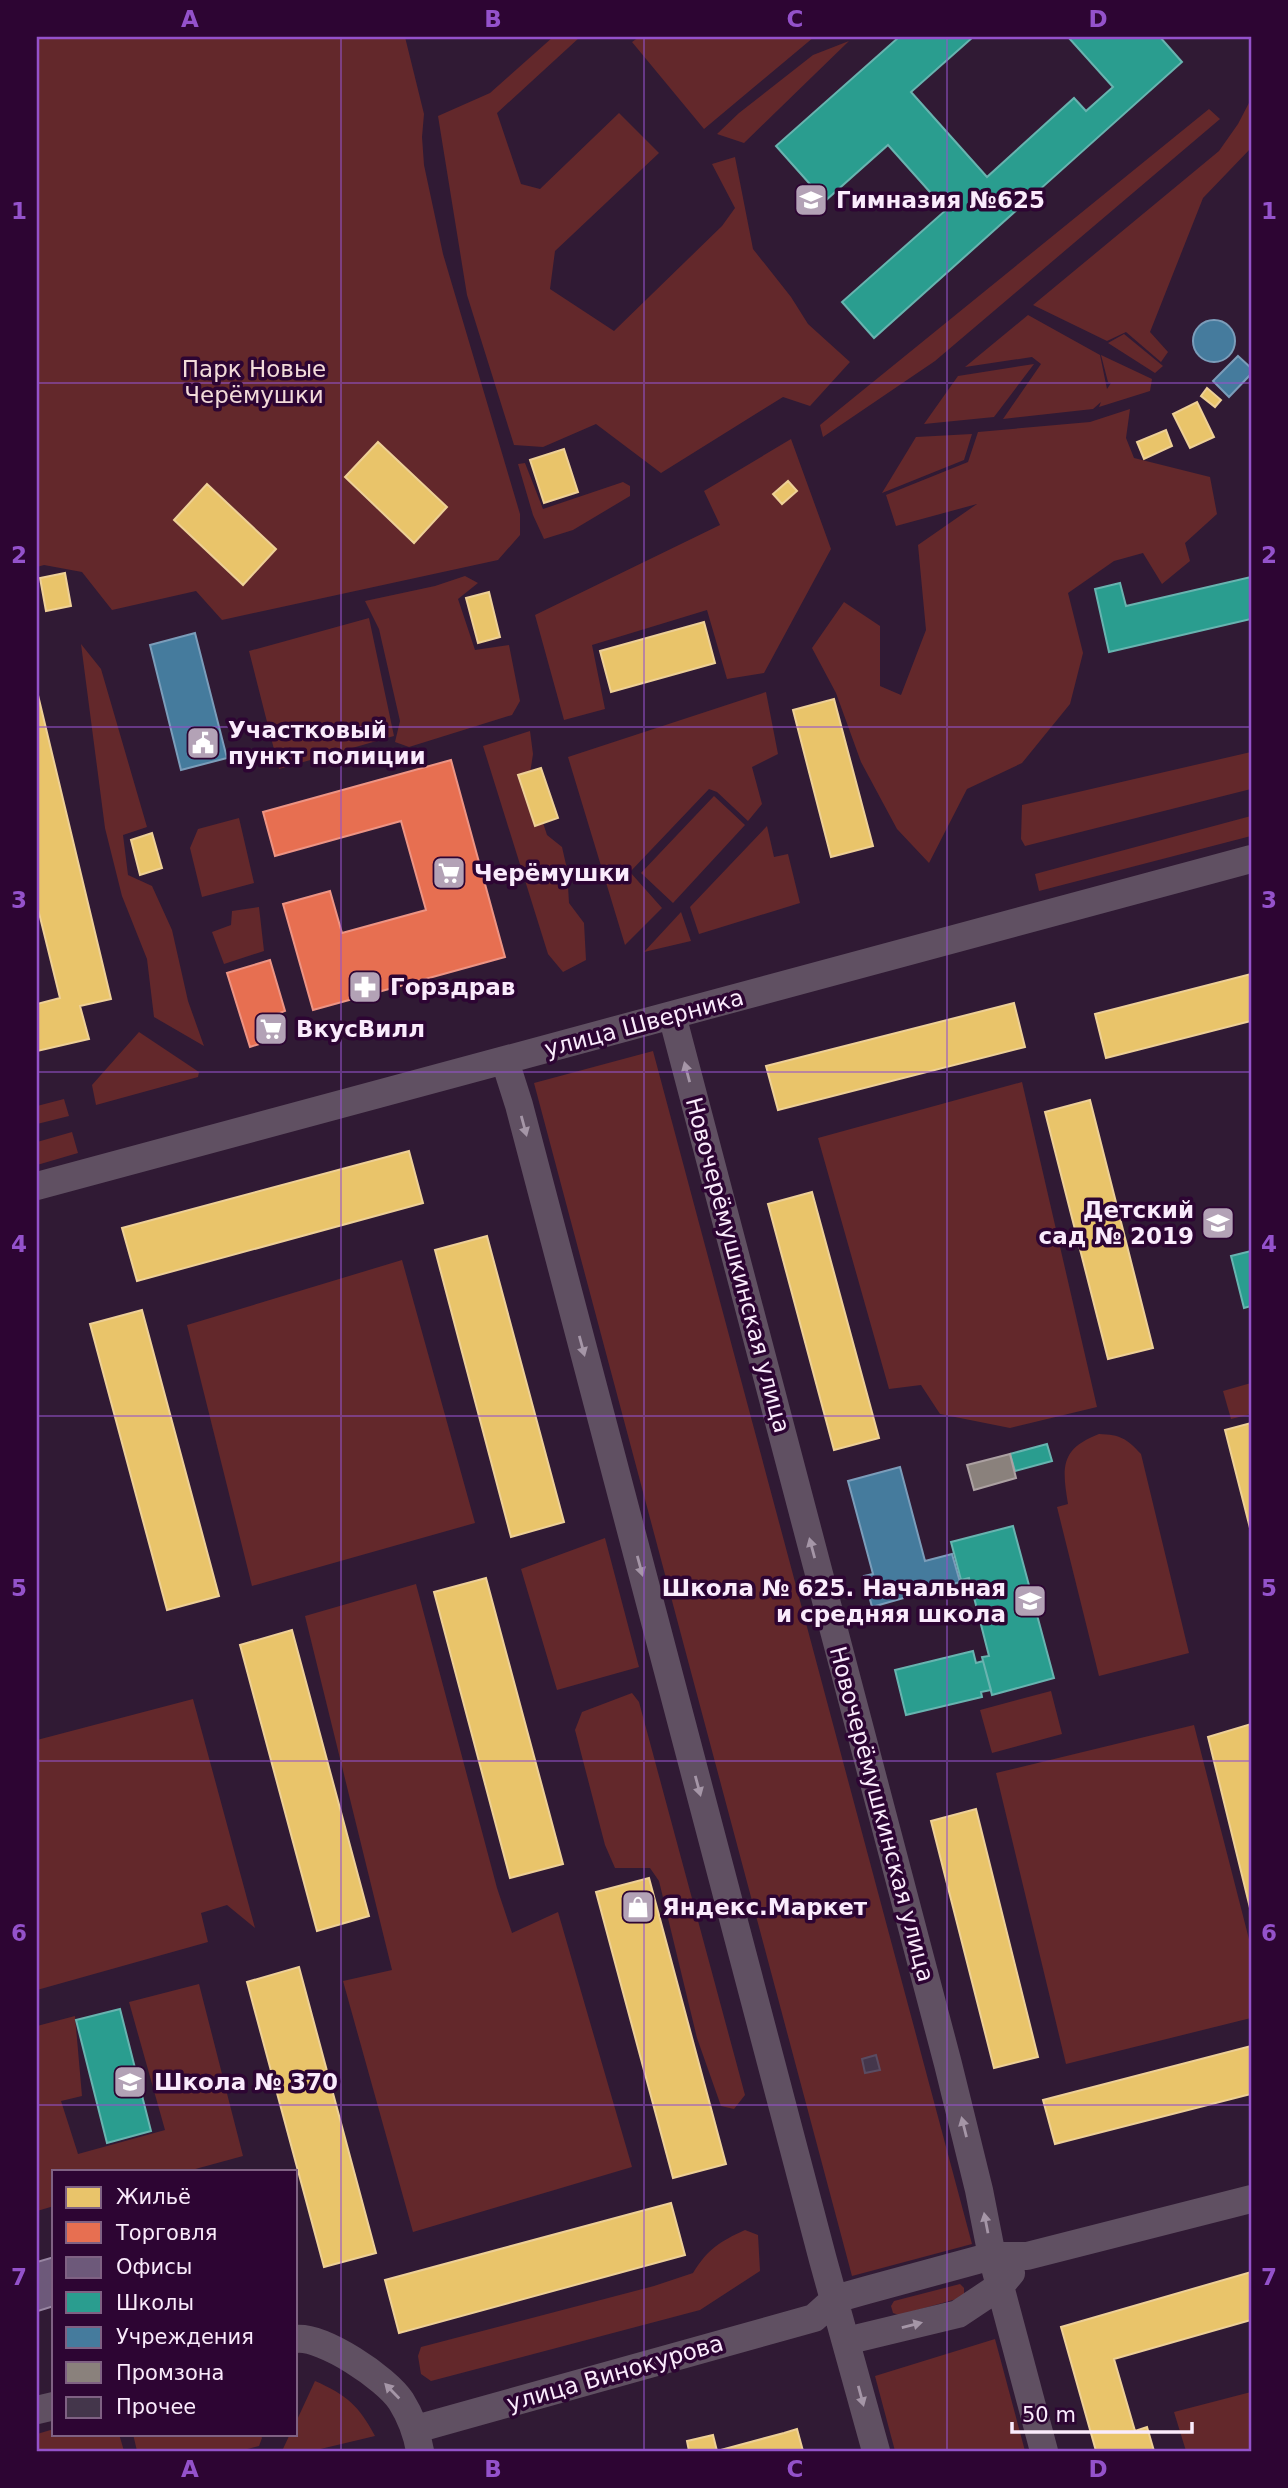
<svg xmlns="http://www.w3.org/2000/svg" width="1288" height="2488" font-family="'DejaVu Sans',sans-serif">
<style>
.green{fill:#63282b}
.homes{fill:#e9c46a;stroke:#eed096;stroke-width:2}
.shops{fill:#e76f51;stroke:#ed9484;stroke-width:2}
.offices{fill:#6d597a;stroke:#9785a1;stroke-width:2}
.schools{fill:#2a9d8f;stroke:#68b4b0;stroke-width:2}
.public{fill:#457b9d;stroke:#7b9dba;stroke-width:2}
.industry{fill:#8a817c;stroke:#aca1a2;stroke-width:2}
.building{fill:#44364b;stroke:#5a4c62;stroke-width:2}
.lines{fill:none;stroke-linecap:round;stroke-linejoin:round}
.minor{stroke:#605062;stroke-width:28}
.oneway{fill:#a596a7}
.grid{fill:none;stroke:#9452cb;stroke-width:2;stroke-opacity:0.55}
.labels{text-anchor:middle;stroke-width:7;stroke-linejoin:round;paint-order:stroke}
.poi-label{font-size:23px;font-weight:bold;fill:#faebfc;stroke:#2d0533;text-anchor:start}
.park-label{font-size:23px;fill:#f2dbd9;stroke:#2d0533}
.street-label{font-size:23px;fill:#faebfc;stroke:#2d0533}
.neatline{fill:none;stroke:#9452cb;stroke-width:2.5}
.grid-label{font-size:23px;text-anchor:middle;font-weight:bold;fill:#9452cb}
</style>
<rect width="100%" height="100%" fill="#301a34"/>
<path class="green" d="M45,37H405L424,114L422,137L424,165L443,254L520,514V535L498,560L222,620L196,591L112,610L82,572L44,565L37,567V39Z
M553,37H580L497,113L521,184L540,189L619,113L659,153L555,251L550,289L614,331L722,226L735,208L712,164L735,157L753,249L791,297L808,324L850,362L810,406L783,397L661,473L596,424L543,447L514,445L467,295L438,116L490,93Z
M639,37H814L704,129L632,42Z
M849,41L744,143L717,134L739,113L813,55Z
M1251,99V148L1203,198L1150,332L1168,352L1161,362L1126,332L1107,341L1033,305L1219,151L1238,124Z
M1209,109L1220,119L935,361L823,437L820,425Z
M1028,315L1100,355L1107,389L1111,383L1108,382L1101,355L1152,379L1150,391L1099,407L1101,402L1093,409L1003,419L1041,364L1032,357L965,367Z
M1124,334L1163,366L1155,373L1108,343Z
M1034,364L994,417L924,424L958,376Z
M1130,409L1126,438L1134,458L1210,477L1217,514L1185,543L1190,561L1162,584L1143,553L1114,561L1068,593L1083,653L1070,704L1022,763L967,789L929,863L897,829L861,762L836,693L812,648L844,602L880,626V686L901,695L926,630L918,545L977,504L896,526L886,495L968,462L978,432L1090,422Z
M972,434L964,460L882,493L916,437Z
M791,439L831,549L764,673L727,679L707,610L592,645L605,709L564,720L535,615L720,525L704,491Z
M525,463L543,509L623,482L630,486V496L573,530L544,539L533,515L518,464Z
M465,576L478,583L458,599L475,650L509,645L520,701L512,715L409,747L395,742L400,721L379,629L365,601L435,586Z
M369,618L394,736L279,769L249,651Z
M81,644L101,669L147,827L123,835L128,875L152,886L172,930L188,1001L204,1046L154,1017L147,959L122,896L105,828Z
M766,692L778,754L752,767L762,804L748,821L717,792L709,789L630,872L662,908L625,945L568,757Z
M530,731L533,754L529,780L547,835L562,847L567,869L569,903L584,923L586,960L563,972L548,954L483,746Z
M1251,752V789L1025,846L1021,839L1022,805Z
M714,796L745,825L673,903L641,873Z
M1251,816V836L1039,891L1035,874Z
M239,818L254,883L202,897L190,848L198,829Z
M767,826L774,857L788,854L800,903L699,934L690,907Z
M259,907L264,951L224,964L212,932L231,925L232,911Z
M681,912L691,941L644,952Z
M139,1032L199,1072L198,1077L96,1105L92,1085Z
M653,1051L972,2244L852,2276L534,1083Z
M1022,1082L1097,1407L1010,1428L940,1414L921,1385L889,1389L818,1138Z
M64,1099L69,1116L37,1124V1106Z
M72,1132L78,1153L37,1165V1142Z
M402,1260L475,1523L252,1586L187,1325Z
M1251,1383V1414L1231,1419L1223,1391Z
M1099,1434C1121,1435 1126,1438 1141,1454L1189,1653L1099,1676L1057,1507L1068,1504C1062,1467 1060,1449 1099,1434Z
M605,1538L639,1667L557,1690L521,1569Z
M416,1584L497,1888L512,1933L558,1912L632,2167L413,2232L343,1981L392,1970L305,1616Z
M1051,1691L1062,1734L992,1753L980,1710Z
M632,1693L639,1702L745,2095L734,2109L721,2106L697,2038L659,1881L650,1868H615L605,1845L575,1730L582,1712Z
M193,1699L255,1928L227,1905L201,1913L208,1942L37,1990V1740Z
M1194,1725L1251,1947V2018L1066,2064L996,1773Z
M199,1984L243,2156L188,2171H54V2206L37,2211V2026L75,2016L82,2096L61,2101L78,2154L165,2130L129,2002Z
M745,2230L758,2235L760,2271L700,2310L431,2381L421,2374L418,2356L421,2347L654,2286L693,2273C708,2249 719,2242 745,2230Z
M960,2284L964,2288V2297L899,2315L893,2313L891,2306L894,2301Z
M995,2339L1025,2451H895L875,2376Z
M315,2381C347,2395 359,2406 375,2436L312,2451H282L290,2434H296V2422Z
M1251,2392V2451H1186L1174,2412Z
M54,2429V2434H119L124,2451H37V2434Z
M133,2434H260L262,2438L259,2446L240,2451H137Z"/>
<path class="homes" d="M1207,388L1221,400L1215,407L1201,396Z
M1197,402L1214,437L1190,448L1173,414Z
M1166,430L1172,446L1144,459L1137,442Z
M378,442L447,507L414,543L345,477Z
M564,449L578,492L544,503L530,460Z
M788,481L797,491L782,504L773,494Z
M207,484L276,549L243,585L174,520Z
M65,573L71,606L46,611L40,578Z
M489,592L500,637L478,643L466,598Z
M704,622L715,663L611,692L600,651Z
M37,691L111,999L80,1006L89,1039L37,1051V1004L60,998L37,905Z
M834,699L873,846L831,857L793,710Z
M541,768L558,818L535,826L518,775Z
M152,833L162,868L140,875L131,840Z
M1251,974V1021L1106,1058L1095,1014Z
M1014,1003L1025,1047L778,1110L766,1066Z
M1090,1100L1153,1348L1108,1359L1045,1112Z
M409,1151L423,1203L137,1281L122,1228Z
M812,1192L879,1438L834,1450L768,1204Z
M487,1236L564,1522L511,1537L435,1250Z
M142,1310L219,1596L167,1610L90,1324Z
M1251,1423V1532L1225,1430Z
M486,1578L563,1864L510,1878L434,1592Z
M292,1630L369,1916L317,1931L240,1645Z
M1251,1724V1912L1208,1737Z
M976,1809L1038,2057L994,2068L931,1821Z
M649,1878L726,2164L673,2178L596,1892Z
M299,1967L376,2253L324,2267L247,1982Z
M1251,2046V2094L1055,2144L1043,2100Z
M671,2203L685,2255L399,2333L385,2280Z
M1251,2272V2320L1114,2359L1135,2431L1147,2427L1154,2451H1096L1061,2327Z
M797,2429L803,2451H717L784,2433Z
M713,2435L717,2451H689L687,2441Z"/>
<path class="shops" d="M451,760L505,957L313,1010L283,904L330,891L342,933L426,910L401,821L275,856L263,812Z
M270,960L285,1011L274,1015L281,1037L250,1047L227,973Z"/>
<path class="offices" d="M54,2257V2306L38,2311L37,2262Z"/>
<path class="schools" d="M899,37H973L911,92L987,177L1074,98L1086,111L1113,87L1068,37H1160L1182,62L874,338L842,302L946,210L888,145L825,201L776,146Z
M1251,577V619L1109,652L1095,589L1120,583L1126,606Z
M1251,1251V1306L1244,1308L1231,1256Z
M1047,1444L1052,1461L1015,1471L1010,1454Z
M1013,1526L1054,1678L992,1695L982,1657L989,1656L969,1578L961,1580L951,1542Z
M973,1651L976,1663L983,1661L991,1690L981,1692L982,1697L906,1715L895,1670Z
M120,2009L151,2131L107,2143L76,2020Z"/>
<path class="public" d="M1193 341a21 21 0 1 1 42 0a21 21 0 1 1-42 0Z
M1238,356L1251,368V374L1229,397L1213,381Z
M195,633L227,758L181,770L150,645Z
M900,1467L925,1561L952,1554L960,1582L872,1607L864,1576L873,1574L848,1481Z"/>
<path class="industry" d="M1010,1454L1016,1478L974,1490L967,1465Z"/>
<path class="building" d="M876,2055L880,2070L865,2073L862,2059Z"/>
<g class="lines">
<path class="minor" d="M672,1015L948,2064L979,2190L992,2256L1044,2451
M505,1061L519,1105L823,2260L876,2451
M37,1186L1251,859
M296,2339C323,2336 386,2378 401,2401C411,2417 417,2433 420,2451
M846,2341L958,2314L1000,2286L1011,2273
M37,2410L54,2406
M416,2429L814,2318L835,2299L867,2290L992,2256H1027L1251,2199"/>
</g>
<defs><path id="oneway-solid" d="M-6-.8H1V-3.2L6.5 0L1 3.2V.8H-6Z" transform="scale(1.75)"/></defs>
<g class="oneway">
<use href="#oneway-solid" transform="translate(687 1072) rotate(-105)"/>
<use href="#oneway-solid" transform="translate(524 1126) rotate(75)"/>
<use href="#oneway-solid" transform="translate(582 1346) rotate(75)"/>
<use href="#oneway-solid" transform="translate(812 1548) rotate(-105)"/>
<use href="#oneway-solid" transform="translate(640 1566) rotate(75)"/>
<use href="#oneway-solid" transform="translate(698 1786) rotate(75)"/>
<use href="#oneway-solid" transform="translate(964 2127) rotate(-104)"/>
<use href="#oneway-solid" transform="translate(986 2223) rotate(-101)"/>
<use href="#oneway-solid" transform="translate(912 2325) rotate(-14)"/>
<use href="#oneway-solid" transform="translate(392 2391) rotate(-134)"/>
<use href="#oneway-solid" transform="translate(861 2396) rotate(75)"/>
</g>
<path class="grid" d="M341,37V2451M644,37V2451M947,37V2451M37,383H1251M37,727H1251M37,1072H1251M37,1416H1251M37,1761H1251M37,2105H1251"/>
<defs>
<symbol id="school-square" viewBox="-11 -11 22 22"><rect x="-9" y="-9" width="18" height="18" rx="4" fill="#b3a2b6" stroke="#2d0533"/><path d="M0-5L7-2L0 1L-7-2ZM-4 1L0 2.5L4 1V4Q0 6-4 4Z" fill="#fff"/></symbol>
<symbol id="civic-square" viewBox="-11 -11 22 22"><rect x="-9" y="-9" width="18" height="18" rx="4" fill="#b3a2b6" stroke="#2d0533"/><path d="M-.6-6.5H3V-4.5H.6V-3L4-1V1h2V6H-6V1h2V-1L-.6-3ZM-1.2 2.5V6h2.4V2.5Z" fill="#fff"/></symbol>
<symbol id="supermarket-square" viewBox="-11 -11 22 22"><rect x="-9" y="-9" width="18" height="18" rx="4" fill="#b3a2b6" stroke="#2d0533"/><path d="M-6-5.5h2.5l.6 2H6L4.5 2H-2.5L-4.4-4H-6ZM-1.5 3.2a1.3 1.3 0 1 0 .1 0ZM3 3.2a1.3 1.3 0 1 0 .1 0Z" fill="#fff"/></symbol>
<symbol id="pharmacy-square" viewBox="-11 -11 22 22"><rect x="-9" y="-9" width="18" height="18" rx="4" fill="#b3a2b6" stroke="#2d0533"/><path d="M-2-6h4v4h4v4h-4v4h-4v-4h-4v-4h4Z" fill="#fff"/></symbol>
<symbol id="shop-square" viewBox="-11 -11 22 22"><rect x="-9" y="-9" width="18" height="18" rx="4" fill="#b3a2b6" stroke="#2d0533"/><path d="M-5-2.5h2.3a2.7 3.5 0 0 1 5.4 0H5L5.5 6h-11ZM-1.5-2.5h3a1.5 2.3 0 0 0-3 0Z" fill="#fff"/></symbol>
</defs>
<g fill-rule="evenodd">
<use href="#school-square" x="792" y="181" width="38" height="38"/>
<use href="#civic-square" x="184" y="724" width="38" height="38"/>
<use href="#supermarket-square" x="430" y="854" width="38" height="38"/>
<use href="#pharmacy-square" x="346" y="968" width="38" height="38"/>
<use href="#supermarket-square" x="252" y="1010" width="38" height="38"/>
<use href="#school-square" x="1199" y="1204" width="38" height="38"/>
<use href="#school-square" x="1011" y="1582" width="38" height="38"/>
<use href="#shop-square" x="619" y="1888" width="38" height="38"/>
<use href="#school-square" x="111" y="2063" width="38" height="38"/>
</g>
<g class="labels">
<g class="poi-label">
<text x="836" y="208">Гимназия №625</text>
<text x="228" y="738">Участковый<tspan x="228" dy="26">пункт полиции</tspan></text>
<text x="474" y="881">Черёмушки</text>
<text x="390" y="995">Горздрав</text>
<text x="296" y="1037">ВкусВилл</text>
<text x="1194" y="1218" text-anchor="end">Детский<tspan x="1194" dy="26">сад № 2019</tspan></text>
<text x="1006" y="1596" text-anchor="end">Школа № 625. Начальная<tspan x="1006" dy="26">и средняя школа</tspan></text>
<text x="662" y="1915">Яндекс.Маркет</text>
<text x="154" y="2090">Школа № 370</text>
</g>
<g class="park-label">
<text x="254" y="377">Парк Новые<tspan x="254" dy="26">Черёмушки</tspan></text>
</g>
<g class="street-label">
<text transform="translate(644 1023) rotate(-15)" y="8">улица Шверника</text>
<text transform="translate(738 1265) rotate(75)" y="8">Новочерёмушкинская улица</text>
<text transform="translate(882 1814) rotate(75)" y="8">Новочерёмушкинская улица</text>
<text transform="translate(615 2373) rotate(-16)" y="8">улица Винокурова</text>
</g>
</g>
<rect width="1288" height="2488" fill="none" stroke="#2d0533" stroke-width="77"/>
<rect x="52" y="2170" width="245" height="266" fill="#2d0533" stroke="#7f6183" stroke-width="2"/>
<rect x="66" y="2187" width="35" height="21" fill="#e9c46a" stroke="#7f6183" stroke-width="2"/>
<text x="116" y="2204" font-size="21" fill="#faebfc">Жильё</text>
<rect x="66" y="2222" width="35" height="21" fill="#e76f51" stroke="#7f6183" stroke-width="2"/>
<text x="116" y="2240" font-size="21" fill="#faebfc">Торговля</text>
<rect x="66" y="2257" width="35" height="21" fill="#6d597a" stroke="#7f6183" stroke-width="2"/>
<text x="116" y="2274" font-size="21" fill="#faebfc">Офисы</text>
<rect x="66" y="2292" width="35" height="21" fill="#2a9d8f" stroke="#7f6183" stroke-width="2"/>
<text x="116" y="2310" font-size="21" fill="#faebfc">Школы</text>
<rect x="66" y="2327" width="35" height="21" fill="#457b9d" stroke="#7f6183" stroke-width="2"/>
<text x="116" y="2344" font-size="21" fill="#faebfc">Учреждения</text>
<rect x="66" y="2362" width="35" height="21" fill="#8a817c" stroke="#7f6183" stroke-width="2"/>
<text x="116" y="2380" font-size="21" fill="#faebfc">Промзона</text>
<rect x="66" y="2397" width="35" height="21" fill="#44364b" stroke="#7f6183" stroke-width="2"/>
<text x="116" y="2414" font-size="21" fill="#faebfc">Прочее</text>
<path d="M1012 2422v10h180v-10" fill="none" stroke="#faebfc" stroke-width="3.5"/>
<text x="1022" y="2422" font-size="21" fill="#faebfc" stroke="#2d0533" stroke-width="5" paint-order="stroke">50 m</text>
<rect x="38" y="38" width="1212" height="2412" class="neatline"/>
<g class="grid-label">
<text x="190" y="27">A</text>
<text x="493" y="27">B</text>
<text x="795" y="27">C</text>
<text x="1098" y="27">D</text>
<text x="19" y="219">1</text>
<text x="1269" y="219">1</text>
<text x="19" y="563">2</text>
<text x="1269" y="563">2</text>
<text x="19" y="908">3</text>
<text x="1269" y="908">3</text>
<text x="19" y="1252">4</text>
<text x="1269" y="1252">4</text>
<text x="19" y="1596">5</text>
<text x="1269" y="1596">5</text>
<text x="19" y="1941">6</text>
<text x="1269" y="1941">6</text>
<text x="19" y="2285">7</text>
<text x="1269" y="2285">7</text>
<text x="190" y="2477">A</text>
<text x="493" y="2477">B</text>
<text x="795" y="2477">C</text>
<text x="1098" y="2477">D</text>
</g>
</svg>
